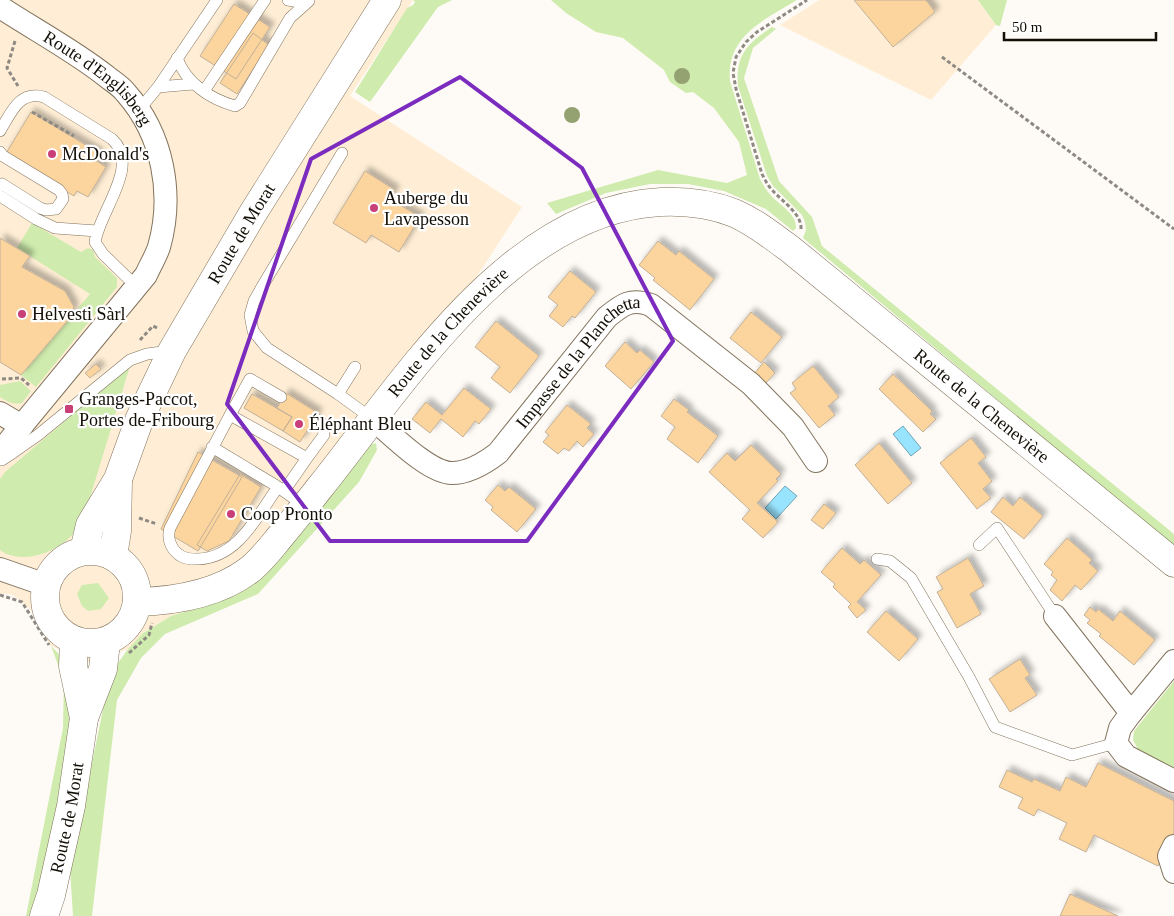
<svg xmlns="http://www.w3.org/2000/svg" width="1174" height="916" font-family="Georgia,serif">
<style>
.built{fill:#ffeed5}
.green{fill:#cfebad}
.water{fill:#98e4ff;stroke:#70a4b4}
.building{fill:#fcd49d;stroke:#c1b099;filter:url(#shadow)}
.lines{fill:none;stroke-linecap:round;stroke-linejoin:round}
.lane-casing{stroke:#82735d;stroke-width:12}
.street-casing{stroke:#82735d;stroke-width:24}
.secondary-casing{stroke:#82735d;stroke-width:29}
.path{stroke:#8e8a83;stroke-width:3;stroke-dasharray:4 2.5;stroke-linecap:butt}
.lane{stroke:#fff;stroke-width:11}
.street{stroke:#fff;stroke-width:22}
.secondary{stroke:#fff;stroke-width:28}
.tree{fill:#94a272}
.marked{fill:none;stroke:#7b2cbf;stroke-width:4;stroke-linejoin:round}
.poi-dot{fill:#c93f77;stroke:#fff;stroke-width:2}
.labels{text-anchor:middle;stroke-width:4.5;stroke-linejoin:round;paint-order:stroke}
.street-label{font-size:18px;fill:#130e06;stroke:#fff}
.poi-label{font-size:18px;fill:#130e06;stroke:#fff;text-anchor:start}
</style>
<defs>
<filter id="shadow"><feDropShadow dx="4.5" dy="-4.5" stdDeviation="2.5" flood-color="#0004"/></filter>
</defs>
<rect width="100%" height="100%" fill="#fefbf6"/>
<path class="built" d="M0,0H413L350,96L522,207L376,432L244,589L226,599L171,616L144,632L128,649L90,663L51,646L30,609L13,595L0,593Z
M819,0H978L996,25L931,100L780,25Z"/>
<path class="green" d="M413,0H452L438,7L370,102L355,92L407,8L413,5L415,2Z
M551,0H797C764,20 726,36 730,81L760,179C763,184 765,189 769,193C777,204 797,213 796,228L793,231L766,209L724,191L688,184H650L606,193L556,214L547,203L658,170L727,183L747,175L739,142L714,108L693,92L686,93L670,82L664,70L623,38L596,32L566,13Z
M978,0H1007L1000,26L996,25Z
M772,27L776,29L753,48L744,78L779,181L812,217L822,246L1174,534V547L803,238L806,230L805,222L802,215L773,186L767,176L738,86C735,55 748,43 772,27Z
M32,223L81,252L88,248L93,250L95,257L117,278V287L36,387L21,375L90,294L17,248Z
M130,366L82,524C77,529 72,536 66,541C49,555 19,564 0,550V479L5,472Z
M20,381L31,391L22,403C13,405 8,402 0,397V385Z
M376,443L377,450L359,482L258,594L165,634L141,658L117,700L92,916H73L70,869L106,695L116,666L128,649L143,633L171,616L226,599L244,589L365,446Z
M98,583L109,598L101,609L88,611L82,606L77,594L82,585Z
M51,646L65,660L71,682L70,728L56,820L32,916H26L63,728L64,681Z
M1174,681V770L1140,753L1133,740L1134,731Z"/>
<path class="water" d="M903,426L921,448L911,456L893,434Z
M785,486L797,496L776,519L765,508Z"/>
<path class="building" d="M854,0H926L935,12L893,47Z
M234,4L270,27L236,79L200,56Z
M253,33L269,45L237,94L220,83Z
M31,112L99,153L95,160L106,167L88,197L77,191L74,196L5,155Z
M365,171L395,190L390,199L420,217L399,252L371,235L366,243L333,223Z
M0,238L30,256L22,267L65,291L74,307L70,318L21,375L0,362Z
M658,241L676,255L679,251L714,279L690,310L653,280L655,278L639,265Z
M570,271L596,292L575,318L572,316L563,327L549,316L558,305L548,297Z
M751,312L782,337L761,363L730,338Z
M496,321L539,356L510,393L491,378L500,367L475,347Z
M625,342L637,353L640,350L654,362L631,389L605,366Z
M764,362L775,373L765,384L754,374Z
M96,364L101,369L90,378L85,373Z
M813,366L839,397L828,406L835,415L819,428L790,393L796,389L792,383Z
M893,374L932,411L930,414L936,419L923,432L879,389Z
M464,388L491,409L479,424L475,421L463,437L441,419L430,433L412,419L426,402L442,415Z
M286,393L318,413L300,442L283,431L292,417L277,408Z
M252,394L292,417L283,431L244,408Z
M674,399L689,410L687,412L718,436L698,463L667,439L675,427L661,416Z
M567,405L591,424L587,428L594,434L583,447L577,441L569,451L564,448L558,454L543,442L549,435L545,432Z
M971,438L986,457L978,463L992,481L983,489L991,498L977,509L940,463Z
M879,443L912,483L888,504L855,465Z
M751,445L781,474L776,479L778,481L757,503L778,522L763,538L742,519L750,510L709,472L727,453L735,461Z
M198,452L242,477L198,551L161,529Z
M240,474L261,487L229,541L207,551L197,545Z
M498,485L505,491L509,487L536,509L517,532L491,510L493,507L485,500Z
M1003,497L1013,506L1020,497L1043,516L1024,539L991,512Z
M824,504L836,513L823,529L811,520Z
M1067,538L1092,560L1089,563L1098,571L1081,590L1075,585L1062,601L1050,590L1057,580L1051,575L1053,572L1044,564Z
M842,548L860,564L864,560L881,575L857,602L866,610L857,618L848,607L851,604L833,587L835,584L821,572Z
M968,558L984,586L970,594L981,614L957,628L937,592L943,589L936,577Z
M1090,607L1096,612L1098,609L1113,621L1120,611L1155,640L1134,665L1099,636L1101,634L1087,623L1090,620L1084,615Z
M886,611L918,639L899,661L867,632Z
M1020,659L1030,675L1025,678L1037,695L1010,712L989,679Z
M1098,763L1174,801V834L1158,866L1094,835L1086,852L1059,839L1067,823L1038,809L1034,816L1018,808L1023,798L999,787L1007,770L1032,782L1034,779L1060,791L1066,777L1086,787Z
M1070,894L1118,916H1060Z"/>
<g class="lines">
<defs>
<path id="lane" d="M177,58C186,83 210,99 235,106L240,103L290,18L309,1L299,2L288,0
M158,87L193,84
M204,91L265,0
M139,110L158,87L217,0
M0,131C11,113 19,90 44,97L112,139C141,166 100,210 95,242L103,254L137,287
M0,152L3,156L59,190L62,194L63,199L56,209L46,210L40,208L2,184L0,186
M0,196L36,219L55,228L97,231
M355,367L338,394L374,420
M338,394L267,348L253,331L250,315L254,301L263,285L342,153
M230,415L250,379L281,397
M212,447L275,485L305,506
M307,458L324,435L323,424L316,419
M2,460L11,454L38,435L130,360L147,354L170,351
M278,487C257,516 238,558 198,559C190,559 183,559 177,553C170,547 167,537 170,528L230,415L307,458L284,491
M979,545L997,528L1055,616
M877,559L890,561L911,578L969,677L995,727L1072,755L1116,743"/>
<g id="street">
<path id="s1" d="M0,7C35,30 73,50 106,76C112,81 121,86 126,93C163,135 174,194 159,247C156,256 150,266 146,275L0,452"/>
<path d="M0,413L22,426"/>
<path id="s2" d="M374,420C392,435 429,473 452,473C469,473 485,463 498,453L607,317C623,304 631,298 651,305L751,384L793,427L816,461"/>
<path d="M0,569L46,585"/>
<path d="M1055,616L1131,713"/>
<path d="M1174,661L1131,713L1120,728L1116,743L1126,756L1174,781"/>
<path d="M1174,846L1169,856L1174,872"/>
</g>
<g id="secondary">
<circle cx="91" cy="597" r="46"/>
<path id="s3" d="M84,551L90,525L118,479L140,418L172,351L253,213L387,0"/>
<path d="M113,556L117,531L118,480"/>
<path id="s4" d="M137,602C175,601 217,594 248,571C260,562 270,549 279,538C293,521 307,504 321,486C405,381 512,209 661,202C685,201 711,204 734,213C755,222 772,236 790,249L1174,563"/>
<path d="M74,641L73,666L84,718"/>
<path id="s5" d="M44,916L51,895L71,806L84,718L103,669L106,642"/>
</g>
</defs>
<use href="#lane" class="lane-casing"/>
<use href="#street" class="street-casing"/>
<use href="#secondary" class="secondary-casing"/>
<path class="path" d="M15,41L7,68L18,86
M942,57L1174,229
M32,112L74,136
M801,229C802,214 782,201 773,191C768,186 765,180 762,174L736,89L733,73L736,57L746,42L757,32L807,0
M140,340L153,326L159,329
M2,379L21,378L29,385
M139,518L157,524
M0,595L22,602L49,645
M129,653L149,635L152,623"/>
<use href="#lane" class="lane"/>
<use href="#street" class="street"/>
<use href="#secondary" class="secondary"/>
</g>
<g class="tree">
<circle cx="682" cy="76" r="8"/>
<circle cx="572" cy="115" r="8"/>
</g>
<path class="marked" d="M460,77L582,168L673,341L527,541H330L227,404L311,159Z"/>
<g class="poi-dot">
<circle cx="52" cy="154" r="5"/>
<circle cx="374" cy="208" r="5"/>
<circle cx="22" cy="314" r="5"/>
<rect x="64" y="404" width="10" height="10" rx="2.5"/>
<circle cx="299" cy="424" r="5"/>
<circle cx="231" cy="514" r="5"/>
</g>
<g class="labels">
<g class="street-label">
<text dy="6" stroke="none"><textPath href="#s1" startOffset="122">Route d'Englisberg</textPath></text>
<text dy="6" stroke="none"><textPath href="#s3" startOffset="356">Route de Morat</textPath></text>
<text dy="6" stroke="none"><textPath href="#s4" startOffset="429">Route de la Chenevière</textPath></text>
<text dy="6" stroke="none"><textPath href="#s2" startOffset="270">Impasse de la Planchetta</textPath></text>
<text dy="6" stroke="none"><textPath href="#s4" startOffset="1075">Route de la Chenevière</textPath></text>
<text dy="6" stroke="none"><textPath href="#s5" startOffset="101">Route de Morat</textPath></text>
</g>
<g class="poi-label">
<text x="62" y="160">McDonald's</text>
<text x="384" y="204">Auberge du<tspan x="384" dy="21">Lavapesson</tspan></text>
<text x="32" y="320">Helvesti Sàrl</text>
<text x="79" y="405">Granges-Paccot,<tspan x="79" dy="21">Portes de-Fribourg</tspan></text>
<text x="309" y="430">Éléphant Bleu</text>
<text x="241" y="520">Coop Pronto</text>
</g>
</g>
<path d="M1004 32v8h152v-8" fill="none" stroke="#130e06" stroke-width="2.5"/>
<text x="1012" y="32" font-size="15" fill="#130e06" stroke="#ffffff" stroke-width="4" paint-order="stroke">50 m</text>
</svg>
